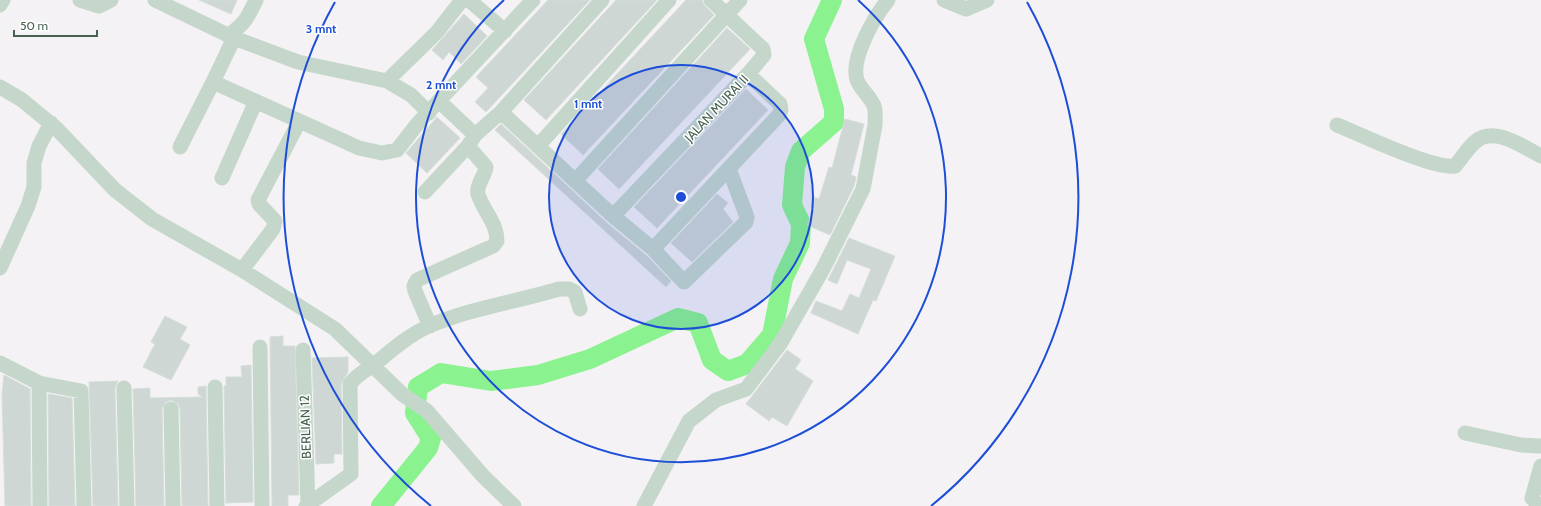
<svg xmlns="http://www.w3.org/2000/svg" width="1541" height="506" font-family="Cabin,sans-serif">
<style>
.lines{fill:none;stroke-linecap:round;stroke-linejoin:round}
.river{stroke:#8af390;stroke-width:20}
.building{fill:#ced7d4;stroke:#d6deda}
.minor{stroke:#c5d7cb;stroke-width:15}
.ring{fill:none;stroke:#1d4ed8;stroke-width:2}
.labels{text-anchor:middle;stroke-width:3;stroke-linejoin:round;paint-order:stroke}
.street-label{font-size:13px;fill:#486251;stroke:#fff}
.centre{fill:#1d4ed8;stroke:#fff;stroke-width:2}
.ring-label{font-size:12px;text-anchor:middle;font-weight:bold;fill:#1d4ed8;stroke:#fff;stroke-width:3;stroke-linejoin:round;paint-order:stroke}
</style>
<rect width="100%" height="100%" fill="#f4f2f5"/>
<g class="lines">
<path class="river" d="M381,506L428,448L431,438L415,413L418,387L441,373L491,381L538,375L590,359L678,318L698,323L712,360L728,371L747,364L772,335L783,279L800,243L801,224L792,205L795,167L801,151L834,122V109L814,39L832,0"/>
</g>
<path class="building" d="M199,0H237L231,14Z
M548,0H590L486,112L475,102L488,88L476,77Z
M616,0H657L546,120L524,100Z
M686,0H702L705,6L714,15L583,155L561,134Z
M464,14L487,36L461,64L449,52L443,60L432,50Z
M727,28L750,49L619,189L598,169Z
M746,89L768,110L657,228L634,207Z
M437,117L460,138L427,173L406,153Z
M845,119L864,124L851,175L856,177L854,186L830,235L807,225L815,208L811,207L815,197L819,199L829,167L832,168Z
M501,124L607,223L647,256L671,281L666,287L495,130Z
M717,194L728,203L723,209L733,222L692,262L671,243Z
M849,238L895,256L876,301L873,300L858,334L811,313L816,301L842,311L850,294L859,298L871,269L847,260L837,284L828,280Z
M165,316L187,327L180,339L190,345L171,380L143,367L155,344L151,342Z
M283,336V346H295L299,495H288V506H272L270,337Z
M787,350L801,360L795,369L813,381L787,426L772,417L769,421L746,404Z
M348,357V372L341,384L342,454H334V463L316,464L312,358Z
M251,365L253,502L226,503L224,386H226V377H242L241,366Z
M4,375L30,389L31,506H5L2,394Z
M118,381L115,388L118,506H93L89,382Z
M206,386L208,506H182L180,409L178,404L171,400L166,402L162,409L164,506H136L133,389L150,388V398L203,397L198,394V387Z
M48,394L72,398L75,506H49Z"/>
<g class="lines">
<path class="minor" d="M80,0L99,6L111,0
M155,0L234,38L298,62L387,81L411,95L429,113
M469,0L505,31
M944,0L966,9L987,0
M0,5L3,0
M228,36C245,23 247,19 256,0
M234,38L213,82L359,148L382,153L397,150L419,122L533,0
M387,81L437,32L462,0
M0,87L22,100L56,128L115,190L152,219L242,270L335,329L402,394L427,411L483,476L514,506
M440,102L475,135
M501,112L613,216L653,249L684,282L746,222L747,217L729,169
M1337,125C1362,135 1432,169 1455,166C1462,158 1467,149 1475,142C1494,125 1523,147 1541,156
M538,146L669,0
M180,147L213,82
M222,178L256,101
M575,181L740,0
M425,192L468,146L475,135L501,112L602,0
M613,216L748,74L764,55L763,49L711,0
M653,249L779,115L781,110L780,104L748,74
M0,268L28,206L34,187V163L39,146L51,123
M242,270L273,229L275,221L259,204L258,200L299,122
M430,326L415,291L414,286L417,280L493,246L497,241C497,222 483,211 478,194C476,185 485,176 486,167L468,146
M260,347L262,506
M303,350L308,504
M0,363L39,383L81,391L84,506
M39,383L40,506
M215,387L217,506
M124,388L127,506
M171,409L173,506
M1465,433L1521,445L1541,446
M306,506L351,474L350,384C357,374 367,370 376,363C393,349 409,335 429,326C471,308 516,302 559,289H569L575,292L580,309
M644,506L689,421L716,400L746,389L780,344L823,269L863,189L875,125C875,119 876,111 874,106C870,96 860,89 857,80C850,58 875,16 888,0
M1539,506L1532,498L1541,466"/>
</g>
<circle cx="681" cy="197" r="132" fill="#1d4ed8" fill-opacity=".12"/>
<g class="ring">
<circle cx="681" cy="197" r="132"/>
<path d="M858 0A265 265 0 1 1 504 0"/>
<path d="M431 506A397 397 0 0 1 335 2M1027 2A397 397 0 0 1 931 506"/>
</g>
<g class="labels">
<g class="street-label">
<text transform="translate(716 108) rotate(-47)" y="5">JALAN MURAI II</text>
<text transform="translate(305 427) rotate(-92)" y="5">BERLIAN 12</text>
</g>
</g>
<circle cx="681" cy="197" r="6" class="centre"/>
<g class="ring-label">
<text x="321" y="33">3 mnt</text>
<text x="441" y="89">2 mnt</text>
<text x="588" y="108">1 mnt</text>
</g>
<path d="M14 30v6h83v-6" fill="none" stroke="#486251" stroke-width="2"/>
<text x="20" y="30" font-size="12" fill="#486251" stroke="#ffffff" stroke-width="3" paint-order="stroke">50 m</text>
</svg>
